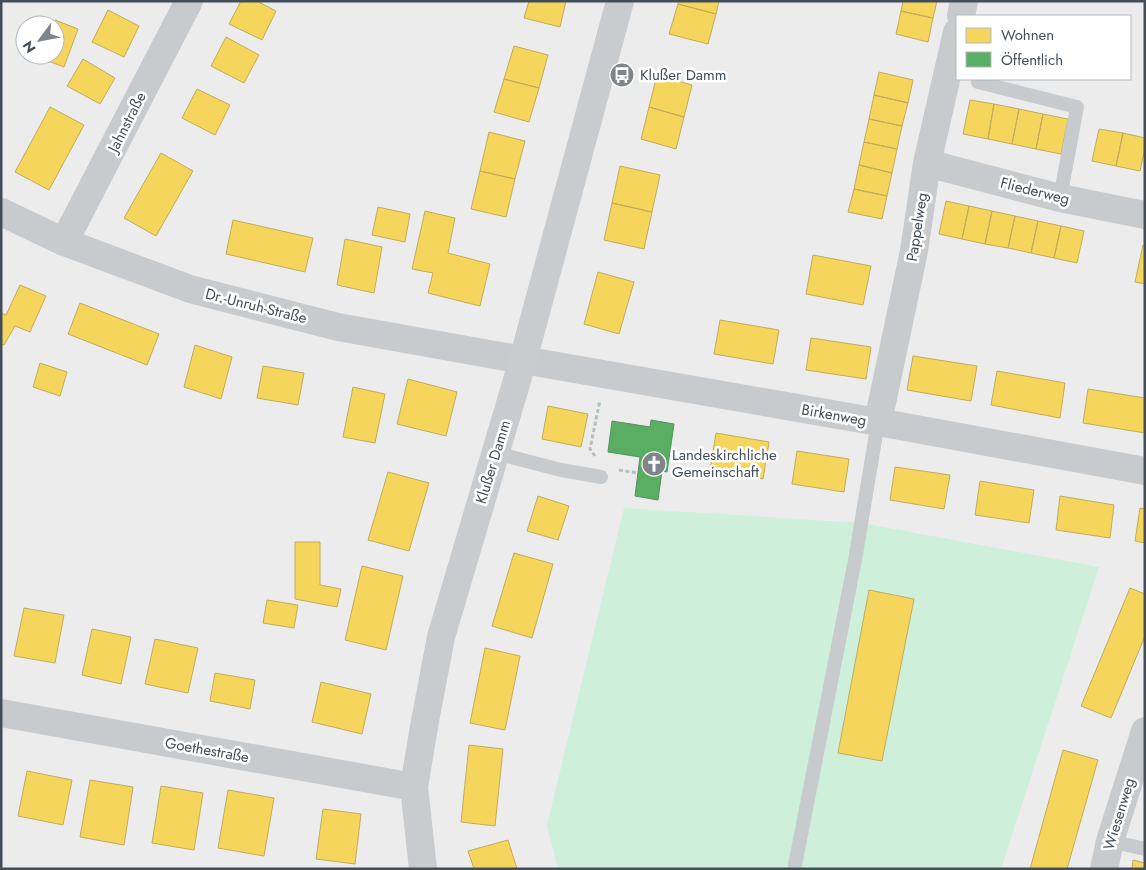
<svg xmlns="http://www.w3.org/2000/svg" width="1146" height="870" font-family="Jost,sans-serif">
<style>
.green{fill:#ceefda}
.homes{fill:#f6d55c;stroke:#c0ad5b}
.public{fill:#5aae61;stroke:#53925f}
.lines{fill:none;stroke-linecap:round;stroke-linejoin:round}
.path{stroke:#b4c2bd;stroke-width:3;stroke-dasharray:4 2.5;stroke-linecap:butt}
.lane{stroke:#c8cbcd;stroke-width:14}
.street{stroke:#c8cbcd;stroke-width:28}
.secondary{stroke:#c8cccf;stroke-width:28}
.labels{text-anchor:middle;stroke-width:5;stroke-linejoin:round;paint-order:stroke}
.poi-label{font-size:15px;fill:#424f59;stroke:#fff;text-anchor:start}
.street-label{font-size:15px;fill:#424f59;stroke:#fff}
</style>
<rect width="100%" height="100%" fill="#edecec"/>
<path class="green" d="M624,508L862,523L1099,567L1001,869H558L547,825Z"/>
<path class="homes" d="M241,1H257L276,11L262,40L229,24Z
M529,1H566L560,27L524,18Z
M678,1H719L716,14L678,4Z
M903,1H937L933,18L901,11Z
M678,4L716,14L708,44L669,34Z
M108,10L139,26L124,57L92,42Z
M901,11L933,18L928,42L896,34Z
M55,20L78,29L64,67L40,58L41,55H55V25H53Z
M226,37L259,55L244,83L211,66Z
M514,46L548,55L539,88L504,79Z
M83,59L115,78L100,104L67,86Z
M879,72L913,80L908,103L874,95Z
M657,75L692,85L684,117L649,107Z
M504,79L539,88L529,122L494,112Z
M197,89L230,105L215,135L182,118Z
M874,95L908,103L902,126L869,119Z
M970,100L994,104L988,139L963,134Z
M994,104L1019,109L1012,144L988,139Z
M50,107L84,125L49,190L15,172Z
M649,107L684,117L676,149L641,139Z
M1019,109L1043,114L1036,149L1012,144Z
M1043,114L1068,119L1061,154L1036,149Z
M869,119L902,126L897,149L864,142Z
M1099,129L1123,133L1116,166L1092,161Z
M489,132L525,141L515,179L480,171Z
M1123,133L1145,138V148L1140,171L1116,166Z
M864,142L897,149L892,173L859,165Z
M161,153L193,171L156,236L124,218Z
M859,165L892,173L887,196L854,189Z
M620,166L660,175L652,212L612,203Z
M480,171L515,179L506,217L471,209Z
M854,189L887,196L882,219L848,212Z
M946,201L969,206L962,239L939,234Z
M612,203L652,212L644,249L604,240Z
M969,206L992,211L985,244L962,239Z
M378,207L410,214L405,242L372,235Z
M425,211L455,218L448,253L490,264L480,306L428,293L433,273L412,269Z
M992,211L1015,216L1008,248L985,244Z
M1015,216L1038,221L1031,253L1008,248Z
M233,220L313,238L305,272L226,254Z
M1038,221L1061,226L1054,258L1031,253Z
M1061,226L1084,231L1077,263L1054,258Z
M345,239L382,247L374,293L337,285Z
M1143,245L1145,246V284L1135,282Z
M813,255L871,266L863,305L806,294Z
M598,272L634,282L619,334L584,324Z
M20,285L46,296L30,332L15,326L4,345L1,344V313L6,315Z
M80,303L159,334L147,365L68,334Z
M720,320L779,330L773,364L714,354Z
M811,338L871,347L866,379L806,370Z
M195,345L232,357L221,399L184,387Z
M913,356L977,366L971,401L907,390Z
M40,363L67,372L60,396L33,387Z
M263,366L304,373L298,405L257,398Z
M997,371L1065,383L1060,418L991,405Z
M408,379L457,392L446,436L397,424Z
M353,387L385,394L375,443L343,437Z
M1088,389L1145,398V433L1083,423Z
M548,406L588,414L581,447L542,439Z
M716,433L769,442L763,479L710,470Z
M797,451L849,459L844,492L792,484Z
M895,467L950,475L944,509L890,500Z
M388,472L429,483L409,551L368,540Z
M980,481L1034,490L1029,523L975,515Z
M538,496L569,506L558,540L527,531Z
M1060,496L1114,505L1110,538L1056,530Z
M1140,508L1145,509V543L1135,541Z
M295,542H320V585L341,589L337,607L295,599Z
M514,553L553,564L532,638L492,626Z
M362,566L403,576L386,650L345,640Z
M1130,588L1145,594V636L1111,718L1081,706Z
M869,590L914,599L882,761L838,753Z
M267,600L298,605L294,628L263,623Z
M24,608L64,615L55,663L14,656Z
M92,629L131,637L121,684L82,675Z
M155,639L198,648L188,693L145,684Z
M485,648L520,656L505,730L470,723Z
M215,673L255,680L250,709L210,701Z
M321,682L371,694L362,734L312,722Z
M469,745L503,749L495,826L461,822Z
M1063,750L1098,760L1067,869H1030Z
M27,771L72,780L63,825L18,816Z
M90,780L133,787L124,845L80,837Z
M161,786L203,793L194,850L152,843Z
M228,790L274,798L264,856L218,848Z
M323,809L361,814L355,864L316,859Z
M508,840L517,869H474L468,851Z
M1133,860L1145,863V869H1132Z"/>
<path class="public" d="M651,420L674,424L667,472L662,471L658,500L635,496L640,457L608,452L612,421L650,427Z"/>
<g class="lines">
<path class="path" d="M595,456L590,449L600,400
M619,470L638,473"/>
<path class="lane" d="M978,82L1077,107L1060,198
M495,453L561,470L601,477
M1110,841L1145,849
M795,865L855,560L878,422"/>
<path class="street" d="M961,16L964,1
M927,163L1060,198L1145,215
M1,212L64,242L190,289L338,327L523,360L878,422L1145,471
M64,242L189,1
M878,422L914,251L927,163L957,32
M1,713L414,787
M1104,869L1110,841L1145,731"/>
<path class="secondary" d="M423,869L414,787L425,721L441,637L523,360L620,1"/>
</g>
<defs>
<symbol id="bus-disc" viewBox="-11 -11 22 22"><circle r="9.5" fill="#7e868c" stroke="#fff"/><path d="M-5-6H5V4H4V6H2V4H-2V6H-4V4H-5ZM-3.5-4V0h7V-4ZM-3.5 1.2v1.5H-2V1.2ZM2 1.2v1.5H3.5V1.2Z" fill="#fff"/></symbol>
<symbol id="church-disc" viewBox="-11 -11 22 22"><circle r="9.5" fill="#7e868c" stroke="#fff"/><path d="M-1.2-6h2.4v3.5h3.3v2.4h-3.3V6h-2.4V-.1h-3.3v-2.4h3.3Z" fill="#fff"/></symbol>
</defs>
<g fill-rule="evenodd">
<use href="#bus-disc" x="608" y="61" width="28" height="28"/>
<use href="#church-disc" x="640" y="450" width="28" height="28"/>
</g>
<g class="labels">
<g class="poi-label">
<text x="640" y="80">Klußer Damm</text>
<text x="672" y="460">Landeskirchliche<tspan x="672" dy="17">Gemeinschaft</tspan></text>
</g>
<g class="street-label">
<text transform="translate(127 122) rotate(-63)" y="5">Jahnstraße</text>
<text transform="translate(1035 191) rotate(14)" y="5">Fliederweg</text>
<text transform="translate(917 227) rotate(-81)" y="5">Pappelweg</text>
<text transform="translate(256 306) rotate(14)" y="5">Dr.-Unruh-Straße</text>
<text transform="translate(834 415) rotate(10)" y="5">Birkenweg</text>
<text transform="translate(493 462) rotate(-73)" y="5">Klußer Damm</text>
<text transform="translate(207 750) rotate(10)" y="5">Goethestraße</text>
<text transform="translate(1119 814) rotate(-73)" y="5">Wiesenweg</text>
</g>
</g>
<rect width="1146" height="870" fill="none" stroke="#424f59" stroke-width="5"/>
<rect x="956" y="15" width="175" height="65" fill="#ffffff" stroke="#b3b9bd"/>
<rect x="966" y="28" width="25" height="15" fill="#f6d55c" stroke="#b3b9bd"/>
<text x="1001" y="40" font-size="15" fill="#424f59">Wohnen</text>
<rect x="966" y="52" width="25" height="15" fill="#5aae61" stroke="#b3b9bd"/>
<text x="1001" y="65" font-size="15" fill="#424f59">Öffentlich</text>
<g transform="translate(40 40) rotate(238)"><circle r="24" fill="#ffffff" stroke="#b3b9bd"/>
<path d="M0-4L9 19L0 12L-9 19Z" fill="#7e868c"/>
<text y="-8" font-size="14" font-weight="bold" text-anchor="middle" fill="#424f59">N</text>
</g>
</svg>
